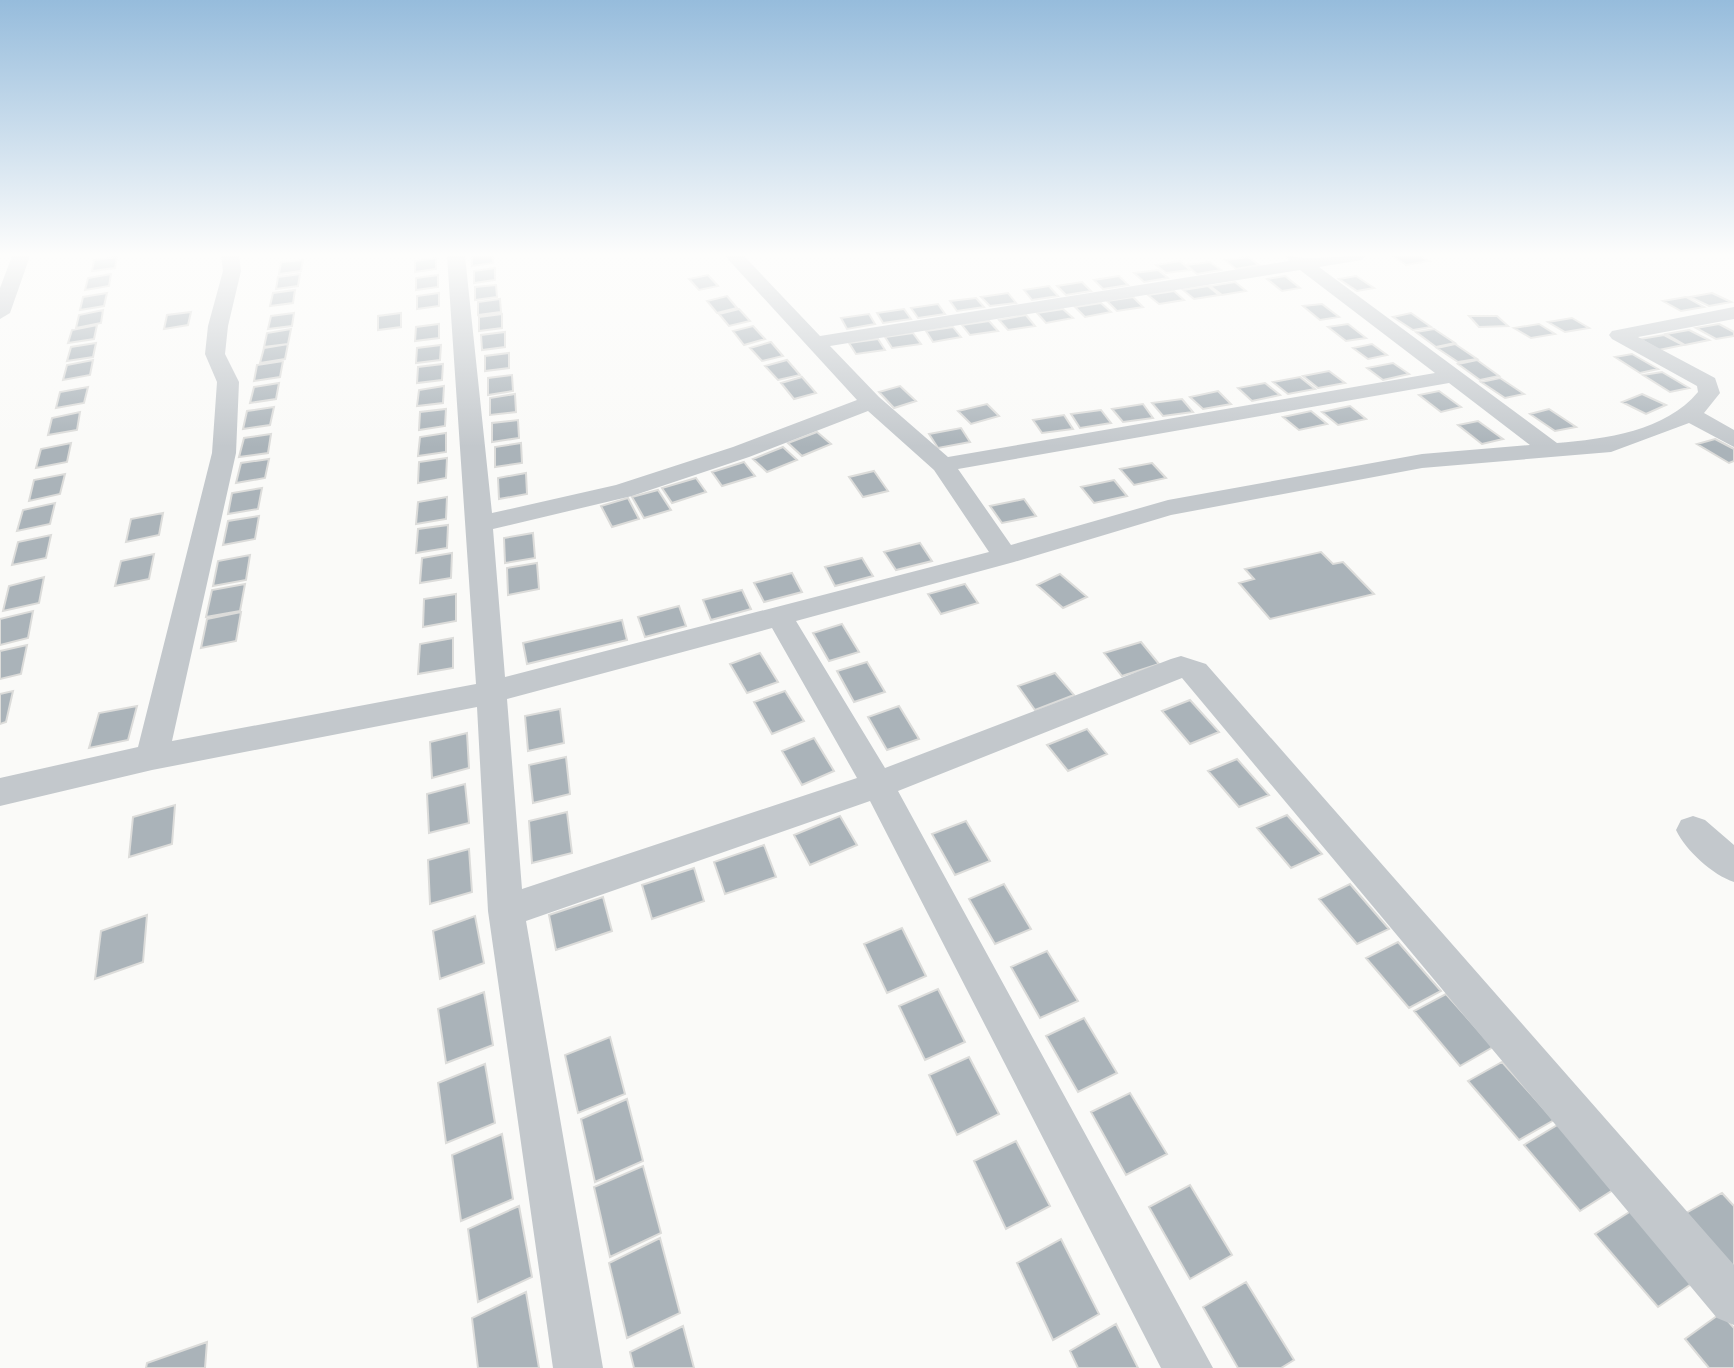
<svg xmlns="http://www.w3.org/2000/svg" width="1734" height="1368" font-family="Arial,sans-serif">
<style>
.building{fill:#aab3b9;stroke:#dcdcda;stroke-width:2}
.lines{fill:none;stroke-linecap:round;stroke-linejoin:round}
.minor{fill:#c3c8cc;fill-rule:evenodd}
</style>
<rect width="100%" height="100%" fill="#fafaf8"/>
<path class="building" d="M472,256H493V263L472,266Z
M1393,256H1420L1429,261L1406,265Z
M117,257L115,268L92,271L94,260Z
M1248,257L1259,265L1236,269L1225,260Z
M436,258V269L415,272V261Z
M303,260L301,271L279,274L281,262Z
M1180,261L1190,270L1166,273L1156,265Z
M1210,262L1221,270L1197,274L1186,265Z
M495,268V280L474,283V271Z
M1158,270L1168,278L1144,282L1134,273Z
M111,274L109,286L85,290L88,278Z
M300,274L298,286L276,289L278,277Z
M438,275V287L416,290V278Z
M708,275L718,286L699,290L689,279Z
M1119,276L1128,285L1103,289L1094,280Z
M1285,276L1300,288L1282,291L1267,279Z
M1356,276L1374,288L1357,291L1339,279Z
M1082,282L1091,291L1066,295L1057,286Z
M1235,282L1246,291L1222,295L1210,286Z
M496,285L497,297L475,300V287Z
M1049,286L1058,296L1032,300L1024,290Z
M1208,286L1219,295L1194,299L1183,290Z
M295,290L293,303L270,306L273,293Z
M1174,291L1184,300L1159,304L1148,295Z
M107,293L104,306L80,310L83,297Z
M439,293V306L417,309V296Z
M1008,293L1016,303L990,306L981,297Z
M1712,293L1731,302L1709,306L1690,297Z
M727,296L737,308L717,313L707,301Z
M1133,297L1143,307L1117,311L1107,301Z
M1686,297L1704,307L1681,311L1663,301Z
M976,298L984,307L957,311L950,301Z
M500,299L501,312L478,315V302Z
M1101,303L1111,312L1085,317L1075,307Z
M938,304L945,314L918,318L911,308Z
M1322,304L1339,317L1320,320L1303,306Z
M739,309L750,321L729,326L719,314Z
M904,309L911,319L883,323L877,313Z
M1063,309L1073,318L1046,323L1037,313Z
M103,310L101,323L76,328L79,315Z
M191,312L188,325L164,329L167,315Z
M294,313L292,326L268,329L271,316Z
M401,313V327L378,330V316Z
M1411,313L1431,327L1413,330L1393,317Z
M502,314V328L479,331V317Z
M869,314L875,324L847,329L841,318Z
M1026,315L1035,326L1008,330L999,320Z
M1469,316H1497L1508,326L1479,327Z
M1572,318L1589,328L1565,332L1548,322Z
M989,321L998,331L970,335L962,325Z
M439,324V338L415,341L416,327Z
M1348,324L1366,338L1346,341L1328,327Z
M1539,324L1555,334L1531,338L1514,328Z
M1719,324L1734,332V336L1716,339L1696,328Z
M97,325L94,339L68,343L72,330Z
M753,326L765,339L744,345L733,331Z
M953,327L961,337L933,342L926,331Z
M291,329L288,344L264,347L267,333Z
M1434,329L1455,343L1436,347L1416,332Z
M1689,330L1709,340L1685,345L1666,334Z
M505,332V347L482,350L481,335Z
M913,333L921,344L892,348L885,337Z
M1664,335L1683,345L1659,350L1640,339Z
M878,339L885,350L856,354L849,343Z
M771,342L783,356L762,361L750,348Z
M96,343L93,357L67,361L71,347Z
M288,344L285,359L260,363L264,348Z
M1372,344L1387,355L1368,359L1353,348Z
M1455,344L1477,359L1458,362L1437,348Z
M441,345L440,360L416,363L417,348Z
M509,353V368L485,371V356Z
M1632,354L1658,369L1640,373L1615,357Z
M93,360L90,375L63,380L67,365Z
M787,360L800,375L778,380L765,366Z
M1477,360L1499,376L1480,380L1458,364Z
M283,361L280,377L254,381L257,365Z
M1393,363L1409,374L1383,380L1367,368Z
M443,364L442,380L417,383L418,367Z
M1329,371L1345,383L1318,388L1303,376Z
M1662,372L1689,388L1670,392L1643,375Z
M512,375L513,391L488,395V378Z
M802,377L816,393L794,399L781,383Z
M1300,377L1315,389L1288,394L1273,382Z
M1500,378L1524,394L1505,398L1481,382Z
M279,383L276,399L250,403L254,387Z
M1265,383L1280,395L1252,401L1238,388Z
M444,386L443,403L417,406L419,390Z
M900,386L916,401L894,408L879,392Z
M88,387L84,403L56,408L60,392Z
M1218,391L1231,404L1203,409L1190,397Z
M1439,391L1461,407L1441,412L1419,395Z
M515,394L516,412L490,415V398Z
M1642,394L1666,405L1646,414L1622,402Z
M1182,399L1193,412L1163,416L1152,403Z
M987,404L999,416L971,424L958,411Z
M1143,404L1153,418L1123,422L1112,409Z
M1350,406L1366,419L1338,425L1322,412Z
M274,407L270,425L243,429L247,411Z
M446,409L445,426L419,430L420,412Z
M1549,409L1576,427L1555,431L1530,414Z
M1101,410L1111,423L1080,428L1071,414Z
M1311,411L1327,424L1299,430L1283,417Z
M80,412L77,430L48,435L52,418Z
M1064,415L1073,429L1042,433L1033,420Z
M518,420L519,438L492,442V423Z
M1478,421L1503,439L1482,444L1458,425Z
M961,428L970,442L938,448L929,434Z
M817,432L831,444L802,456L788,443Z
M446,433V452L418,456L420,437Z
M271,434L268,453L239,457L244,438Z
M1715,439L1734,449V461L1729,463L1697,444Z
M71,443L67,462L36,468L41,449Z
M521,443L522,463L495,467V447Z
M783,447L797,460L767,472L753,459Z
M447,458L446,478L418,483L419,462Z
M269,459L265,478L236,483L241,463Z
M744,462L755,476L722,486L712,472Z
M1152,463L1166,478L1134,485L1120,469Z
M874,471L888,491L863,497L849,477Z
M526,473L527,494L499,499L498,478Z
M65,474L60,494L29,501L34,480Z
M696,478L706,492L672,503L662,488Z
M1114,480L1127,496L1094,503L1081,487Z
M262,488L258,509L228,514L232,493Z
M658,490L671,510L644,518L632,497Z
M447,497L446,519L416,524L418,502Z
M628,498L639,519L612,527L601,506Z
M1024,499L1036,516L1002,523L990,506Z
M55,503L50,524L17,531L23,510Z
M163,513L159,535L126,542L131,519Z
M259,516L255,539L223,545L228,521Z
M448,525L447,548L416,553L418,529Z
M533,533L535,558L505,563L504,538Z
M51,535L46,558L12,565L18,542Z
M920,543L932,561L896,570L884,552Z
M1321,552L1333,564L1343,562L1374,594L1270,619L1239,583L1254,579L1245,569Z
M452,553L451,578L420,583L422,558Z
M154,554L149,579L115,586L121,561Z
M250,555L246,580L213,586L218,561Z
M862,558L873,576L835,586L825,567Z
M537,563L539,589L508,595L507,568Z
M792,573L802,592L764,602L754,583Z
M1060,574L1087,597L1063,608L1037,585Z
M44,577L39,603L3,611L9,586Z
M245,584L240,611L206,617L212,590Z
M965,584L978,603L941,614L928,594Z
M742,590L751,609L711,620L703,600Z
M456,594V621L423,627L424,599Z
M679,606L686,626L645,637L638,617Z
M33,611L28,638L0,645V619Z
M241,612L236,641L201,648L207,619Z
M622,620L627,640L527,664L523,643Z
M842,624L859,652L829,661L813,633Z
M453,638V668L418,674L420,644Z
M1141,642L1159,664L1122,676L1104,653Z
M27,645L21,674L0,679V651Z
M760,653L778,682L747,693L730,664Z
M867,662L885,692L854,702L837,671Z
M1055,673L1074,695L1035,710L1018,686Z
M13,691L6,722L0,724V694Z
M785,691L804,721L772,734L754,702Z
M1190,700L1219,732L1190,744L1162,711Z
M137,706L128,740L89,748L99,713Z
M899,706L919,739L887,750L868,717Z
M560,709L564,743L528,751L525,716Z
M1087,729L1107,754L1068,771L1047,745Z
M467,733L469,768L432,778L430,742Z
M814,738L834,771L802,785L782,751Z
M566,757L570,794L533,803L529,765Z
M1237,759L1269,795L1239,807L1208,771Z
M465,784L469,823L429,833L427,794Z
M175,805L172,844L129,857L133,817Z
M567,812L572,853L532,863L529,821Z
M1287,815L1322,854L1291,868L1257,828Z
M840,816L857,845L810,865L794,835Z
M966,821L990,861L955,875L932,834Z
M764,845L776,877L725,894L714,862Z
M469,849L472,892L430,904L428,860Z
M694,868L704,901L652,919L642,885Z
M1004,884L1031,929L995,944L969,899Z
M1350,884L1389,929L1357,944L1319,899Z
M603,897L612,931L556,950L549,915Z
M147,915L143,962L95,979L101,931Z
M475,916L484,963L440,979L433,931Z
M902,928L926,976L887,993L864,944Z
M1398,942L1441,991L1409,1008L1366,958Z
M1047,951L1078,1001L1040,1018L1011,967Z
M938,989L965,1042L925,1060L899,1006Z
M484,992L493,1045L446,1063L438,1009Z
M1446,994L1493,1047L1460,1066L1414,1011Z
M1084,1018L1117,1073L1078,1092L1046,1036Z
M610,1037L625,1094L578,1113L565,1055Z
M969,1057L999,1114L957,1135L929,1075Z
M1502,1062L1554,1120L1519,1140L1468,1081Z
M485,1064L495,1123L446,1143L438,1083Z
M1130,1093L1167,1154L1126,1175L1091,1112Z
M627,1099L643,1161L595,1182L581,1119Z
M1559,1124L1616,1188L1580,1211L1524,1145Z
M502,1134L513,1199L461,1221L452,1155Z
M1016,1141L1050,1206L1006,1229L974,1161Z
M643,1166L661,1233L610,1257L594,1187Z
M1190,1185L1232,1255L1190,1279L1149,1207Z
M1722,1193L1734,1206V1268L1686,1213Z
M519,1206L532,1277L478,1302L468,1229Z
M1631,1211L1694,1282L1658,1307L1595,1234Z
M660,1238L680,1313L627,1338L609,1263Z
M1061,1239L1099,1314L1053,1340L1017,1263Z
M1246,1282L1294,1360L1281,1368H1238L1203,1307Z
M526,1292L539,1368H478L472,1318Z
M1721,1313L1734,1328V1368H1709L1685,1339Z
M1116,1324L1138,1368H1078L1070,1351Z
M683,1326L694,1368H634L630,1352Z
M207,1342L205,1368H146L147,1363Z"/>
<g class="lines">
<path class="minor" d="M12,256H30L10,313L0,319V288Z
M221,256H239L241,271L228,326L225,354L239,382L236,453L172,741L476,684L447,256H465L492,513L616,485L733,447L857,400L725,256H744L820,336L1289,261L1286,256L1307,258L1365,256L1362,260L1319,267L1557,443C1605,439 1666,431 1698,392L1697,386L1612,339L1609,335L1612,331L1734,307V319L1638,337L1715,378L1720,393L1704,413L1734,430V447L1689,423L1611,452L1422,468L1171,515L1014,562L796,621L885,768L1171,659L1181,656L1206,664L1734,1265V1325L1717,1318L1182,678L898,791L1213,1368H1161L870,801L526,921L603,1368H553L488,911L477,707L152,770L0,806V778L138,747L212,453L217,382L205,354L208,326L223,271ZM1300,270L1435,373L948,457L879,397L830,346ZM1449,383L1530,445L1422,454L1168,500L1011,545L958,469ZM868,411L934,470L989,552L505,677L493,529L632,496L749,457ZM772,628L857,778L522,889L507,699Z
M1693,816L1705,820L1734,845V882C1713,875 1686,851 1676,830L1681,820Z"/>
</g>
<linearGradient id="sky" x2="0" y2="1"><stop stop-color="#96bcdc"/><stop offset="0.57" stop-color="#fdfdfc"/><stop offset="1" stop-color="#fdfdfc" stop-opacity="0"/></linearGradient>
<rect width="1734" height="447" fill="url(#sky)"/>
</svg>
